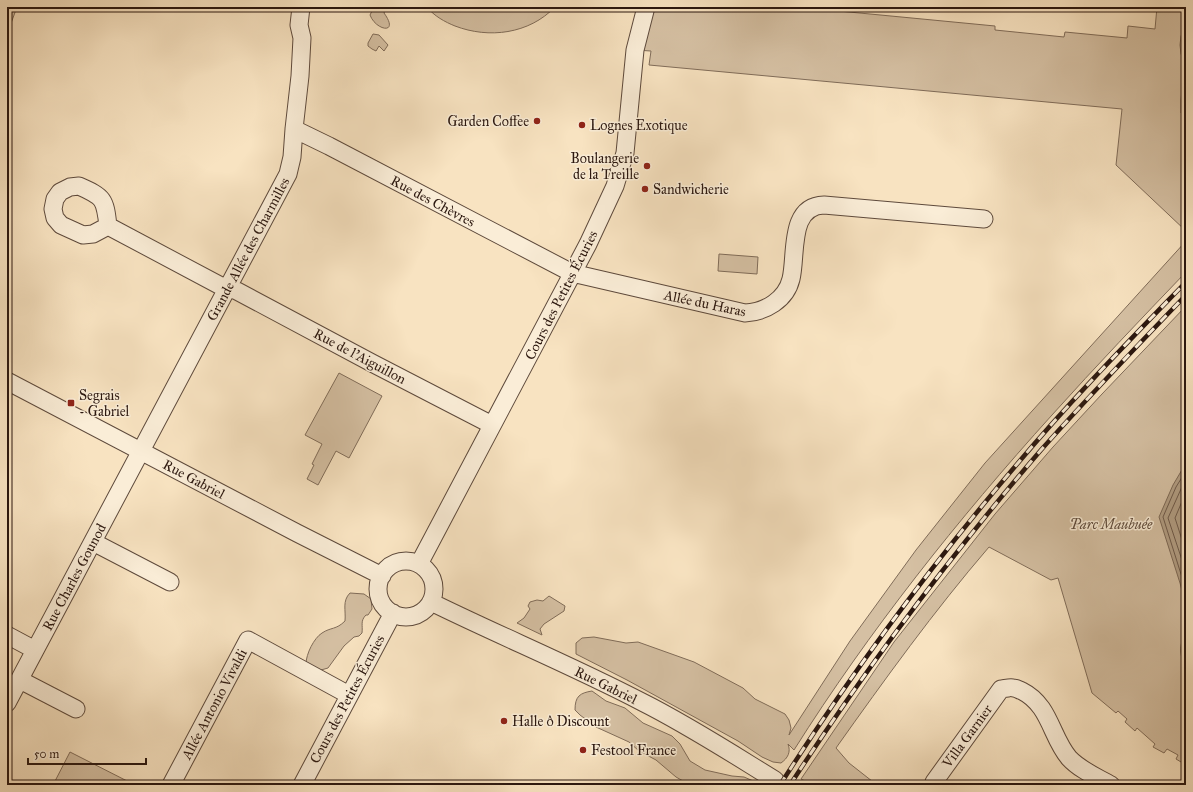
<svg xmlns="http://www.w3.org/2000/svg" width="1193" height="792" font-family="'IM FELL Great Primer',serif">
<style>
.green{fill:#d5c0a3;stroke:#806c59}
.water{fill:#b29e84;stroke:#7c6855}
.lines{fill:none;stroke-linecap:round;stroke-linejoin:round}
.shore{stroke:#6e5a4a;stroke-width:1}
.street-casing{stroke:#5e4a3c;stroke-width:19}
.street{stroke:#faedd7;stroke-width:17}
.rail-casing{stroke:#2b170f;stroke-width:4.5}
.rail{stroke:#faedd7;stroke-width:3;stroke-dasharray:9;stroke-linecap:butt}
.poi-dot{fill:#8f2418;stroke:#faedd7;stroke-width:1.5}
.labels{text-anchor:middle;stroke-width:3;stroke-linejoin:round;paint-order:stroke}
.poi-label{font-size:14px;fill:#2b170f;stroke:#faedd7;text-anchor:start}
.street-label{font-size:14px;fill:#2b170f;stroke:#faedd7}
.park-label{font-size:14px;font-style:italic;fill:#5e4a3b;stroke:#faedd7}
</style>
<rect width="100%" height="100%" fill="#f8e3c1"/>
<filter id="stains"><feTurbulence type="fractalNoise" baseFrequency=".005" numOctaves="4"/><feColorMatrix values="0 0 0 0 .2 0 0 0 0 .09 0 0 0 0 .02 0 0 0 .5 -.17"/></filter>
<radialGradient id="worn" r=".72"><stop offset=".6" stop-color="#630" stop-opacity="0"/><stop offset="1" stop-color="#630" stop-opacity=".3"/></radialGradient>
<path class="green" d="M7,7H17L7,34Z
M372,7H386L384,13C400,35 376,31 370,15L372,11Z
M427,7H555C529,34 489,39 455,26C445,22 434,16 427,7Z
M646,7H797L995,26V30L1064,37L1065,32L1127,38L1128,26L1155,29L1157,7H1186V231L1116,165L1122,109L649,65L651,51L635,50Z
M373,34L379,35L388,45L384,51L379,46L376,51L372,49L368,46V43Z
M1186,241V272C1141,319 1096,366 1052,415C958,519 869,631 794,750L788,744C791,752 788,758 781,763L773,762L762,757L738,741L627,680L576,654V643L582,638L594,637L626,643L638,642L694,662L743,688L755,699L785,714L789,720L791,728L789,735L850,641L916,550L985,463Z
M719,254L758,257L757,274L718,271Z
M1186,306V765L1176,759L1178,755L1167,749L1164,753L1153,747L1155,744L1137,728L1135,731L1125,722L1127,719L1118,711L1116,713L1092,693L1058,578L1051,580L989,547C934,611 885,679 836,748L849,763L877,785H813L801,779L894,642L995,514L1053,447L1102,394Z
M339,373L382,396L349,458L336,451L318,485L307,479L314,465L312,464L322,444L305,435Z
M350,593L364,594L371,599L372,609L368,615H366C360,621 363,625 362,633L359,636L354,637L344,646L328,668L321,670L306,664C306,654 314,638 322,633C331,627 336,630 345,621C346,610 342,601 350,593Z
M549,596L565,606L564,611L544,624L540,629L542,635L517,623L524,618L530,609L528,606L530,602L537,600L543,601Z
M592,691L606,701L625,708L643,723L672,736L680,744L690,761L705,770L732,776L744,777L758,783L760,785H690L676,777L656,760L639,751L629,742L596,727L580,715L575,710C575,696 580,693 592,691Z
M70,752L135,785H53Z"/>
<path class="water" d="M1186,25V117L1181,113V100L1185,62L1181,54L1180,45L1181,36Z
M1186,463V606L1180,583L1159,517L1173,485Z
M1186,631V670C1180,654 1178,648 1186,631Z"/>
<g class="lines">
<path class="shore" d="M1186,471L1176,487L1163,517L1186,590
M1186,480L1181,489L1168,518L1186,572
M1186,492L1175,518L1186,552"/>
<defs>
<path id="street" d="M294,129L329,146L572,273L745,313C765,312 786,300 791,279C797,255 788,206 824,205L984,219
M79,186C104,197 105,199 108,226L93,234L83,235L61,225L55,218L53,209L55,199L60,192L70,187Z
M108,226L219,285L237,291L372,363L492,425
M7,381L297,533L382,576
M93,542L170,582
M378 589a28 28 0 1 1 56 0a28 28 0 1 1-56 0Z
M419,564L588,244L615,186L625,153L635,50L646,7
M431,602C500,636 573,666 642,702C688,725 731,753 775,780
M7,635L35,650
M20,680L76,709
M7,703L288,174L292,157L294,129L300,76L302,38L299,25L301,7
M934,782L1001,689C1004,689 1010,687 1013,688C1016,688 1019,690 1022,691C1050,705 1051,737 1069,758C1080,770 1097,777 1111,785
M171,785L248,640L349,695
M302,785L393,613"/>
</defs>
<use href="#street" class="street-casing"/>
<use href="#street" class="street"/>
<defs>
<path id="rail" d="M780,785C852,672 931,565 1018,463C1071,400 1129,341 1186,282
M790,785C866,668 950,556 1041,450C1088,397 1137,346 1186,295"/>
</defs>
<use href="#rail" class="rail-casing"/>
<use href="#rail" class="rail"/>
</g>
<g class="poi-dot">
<circle cx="537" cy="121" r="4"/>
<circle cx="582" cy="125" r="4"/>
<circle cx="647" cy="166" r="4"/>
<circle cx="645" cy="189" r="4"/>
<rect x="67" y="399" width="8" height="8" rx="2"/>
<circle cx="504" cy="721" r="4"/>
<circle cx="583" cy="750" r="4"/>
</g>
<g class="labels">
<g class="poi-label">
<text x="529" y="126" text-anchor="end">Garden Coffee</text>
<text x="590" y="130">Lognes Exotique</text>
<text x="639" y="163" text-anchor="end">Boulangerie<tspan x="639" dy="16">de la Treille</tspan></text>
<text x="653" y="194">Sandwicherie</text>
<text x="79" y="400">Segrais<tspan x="79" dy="16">- Gabriel</tspan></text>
<text x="512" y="726">Halle ô Discount</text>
<text x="591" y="755">Festool France</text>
</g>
<g class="street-label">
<text transform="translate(433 201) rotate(28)" y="5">Rue des Chèvres</text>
<text transform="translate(248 249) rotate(-62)" y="5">Grande Allée des Charmilles</text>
<text transform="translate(561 295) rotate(-63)" y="5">Cours des Petites Écuries</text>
<text transform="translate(705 303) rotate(12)" y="5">Allée du Haras</text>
<text transform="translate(360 356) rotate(28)" y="5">Rue de l'Aiguillon</text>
<text transform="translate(194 479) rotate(28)" y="5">Rue Gabriel</text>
<text transform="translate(74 577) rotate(-62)" y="5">Rue Charles Gounod</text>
<text transform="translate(606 685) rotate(26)" y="5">Rue Gabriel</text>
<text transform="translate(347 699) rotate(-62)" y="5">Cours des Petites Écuries</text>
<text transform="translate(214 704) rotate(-62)" y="5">Allée Antonio Vivaldi</text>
<text transform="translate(967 736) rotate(-54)" y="5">Villa Garnier</text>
</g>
<g class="park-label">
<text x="1111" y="529">Parc Maubuée</text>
</g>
</g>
<rect width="1193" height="792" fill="none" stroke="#f8e3c1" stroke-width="24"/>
<rect x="8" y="8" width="1177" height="776" fill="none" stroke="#2b170f" stroke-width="2"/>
<rect x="12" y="12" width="1169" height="768" fill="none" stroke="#2b170f"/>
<path d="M28 758v6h118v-6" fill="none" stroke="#2b170f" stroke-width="2"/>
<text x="34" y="758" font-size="12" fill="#2b170f" stroke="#faedd7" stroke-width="3" paint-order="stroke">50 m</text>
<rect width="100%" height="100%" filter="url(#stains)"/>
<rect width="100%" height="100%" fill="url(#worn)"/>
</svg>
